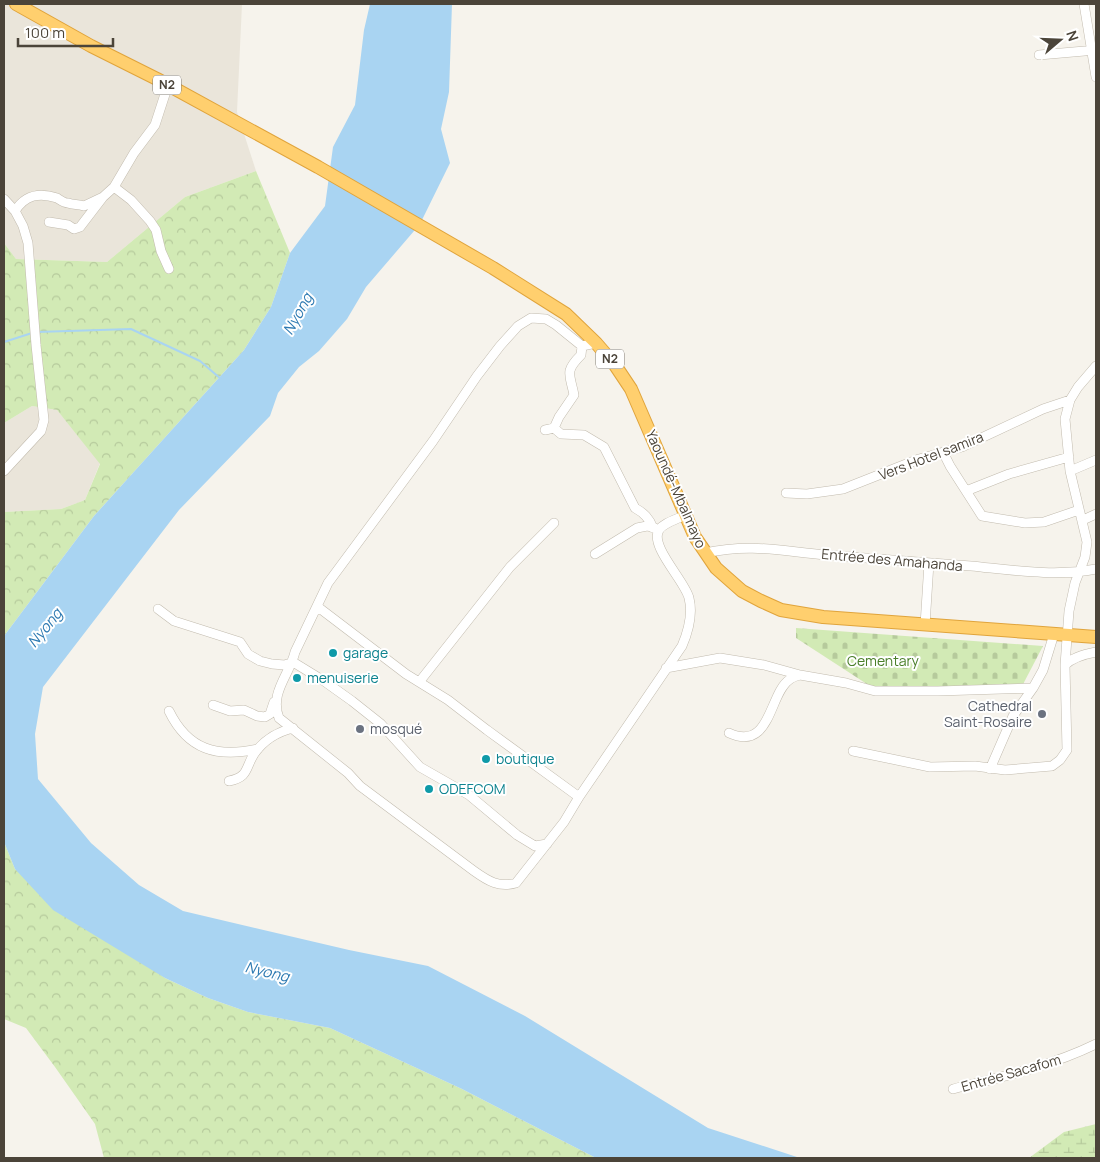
<svg xmlns="http://www.w3.org/2000/svg" width="1100" height="1162" font-family="Manrope,sans-serif">
<style>
.residential{fill:#eae5da}
.forest{fill:url(#forest-crowns)}
.wetland{fill:url(#wetland-marsh)}
.cemetery{fill:url(#cemetery-stones)}
.water{fill:#a9d4f2}
.lines{fill:none;stroke-linecap:round;stroke-linejoin:round}
.stream{stroke:#a9d4f2;stroke-width:2}
.minor-casing{stroke:#c2bbae;stroke-width:10}
.highway-casing{stroke:#e0a43c;stroke-width:14}
.minor{stroke:#fff;stroke-width:9}
.highway{stroke:#ffcf6e;stroke-width:12}
.culture-dot{fill:#0f9aa8;stroke:#fff;stroke-width:2}
.worship-dot{fill:#6b7280;stroke:#fff;stroke-width:2}
.labels{text-anchor:middle;stroke-width:4;stroke-linejoin:round;paint-order:stroke}
.shield{fill:#fff;stroke:#817c74;stroke-width:1}
.shield-label{font-size:12px;font-weight:bold;fill:#4b4439}
.street-label{font-size:14px;fill:#4b4439;stroke:#fff}
.culture-label{font-size:14px;fill:#0d838f;stroke:#fff;text-anchor:start}
.park-label{font-size:14px;fill:#4a7f2a;stroke:#fff}
.worship-label{font-size:14px;fill:#5b616d;stroke:#fff;text-anchor:end}
.water-label{font-size:15px;font-style:italic;fill:#2e7ab2;stroke:#fff}
</style>
<defs>
<pattern id="forest-crowns" width="20" height="18" patternUnits="userSpaceOnUse" patternTransform="scale(1.25)"><rect width="20" height="18" fill="#d2eab5"/><path d="M2 6a3 3 0 1 1 6 0M12 15a3 3 0 1 1 6 0" fill="none" stroke="#b6ca9c"/></pattern>
<pattern id="wetland-marsh" width="20" height="14" patternUnits="userSpaceOnUse" patternTransform="scale(1.25)"><rect width="20" height="14" fill="#d2eab5"/><path d="M1 5h8M5 5V1M11 12h8M15 12V8" fill="none" stroke="#b6ca9c"/></pattern>
<pattern id="cemetery-stones" width="16" height="16" patternUnits="userSpaceOnUse" patternTransform="scale(1.25)"><rect width="16" height="16" fill="#d2eab5"/><path d="M2 7V4a2 2 0 0 1 4 0v3zM10 15v-3a2 2 0 0 1 4 0v3z" fill="#b6ca9c"/></pattern>
</defs>
<rect width="100%" height="100%" fill="#f6f3ec"/>
<path class="residential" d="M4,4H242L237,112L256,171L185,197L107,262L16,259L4,243Z
M32,406L57,410L100,463L85,500L61,509L4,512V423Z"/>
<path class="forest" d="M256,171L290,253L271,307L244,350L94,516L4,636V512L61,509L85,500L100,464L57,410L32,406L4,423V243L16,259L107,262L185,197Z
M4,842L15,869L165,978L208,998L248,1012L330,1028L462,1089L596,1158H104L95,1124L55,1067L26,1028L4,1019Z"/>
<path class="wetland" d="M1096,1124V1158H1029L1064,1132Z"/>
<path class="cemetery" d="M796,628L1043,646L1020,690L873,688L796,638Z"/>
<path class="water" d="M370,4H452L449,92L441,129L450,163L420,224L366,287L347,319L319,351L299,367L278,393L270,416L179,510L43,687L35,734L38,779L91,843L139,885L183,911L349,950L428,966L525,1016L708,1128L800,1158H596L462,1089L330,1028L248,1012L208,998L165,978L53,910L15,869L4,842V636L94,516L244,350L271,307L290,253L325,206L333,147L355,105L364,30Z"/>
<g class="lines">
<path class="stream" d="M37,332L131,329L200,361L221,379
M4,342L32,333"/>
<defs>
<path id="minor" d="M1084,4L1096,77
M1039,55L1096,50
M114,187L131,200L150,221L156,230L161,251L169,269
M4,199L15,211L23,226L28,243L36,345L44,420L41,431L4,471
M15,211C25,195 39,192 57,198C60,200 64,203 68,203C73,205 78,204 84,206L103,197L114,187L134,153L155,125L168,85
M49,222L68,225L74,229L80,227L103,197
M596,343L582,346L556,325L546,319L531,318L518,326L500,346L477,376L433,441L328,583L295,652C290,674 269,693 279,718L348,773L360,786L474,871C488,881 499,888 516,883L564,822L579,797L682,646C688,632 693,614 689,598C685,581 649,546 659,530C663,523 678,519 685,515
M554,428L561,434L584,435L604,447L635,508C644,513 649,518 653,528
M545,430L554,428L559,417L574,395C570,374 564,372 581,355L582,346
M943,452L950,466L982,516L1025,523L1044,522L1079,510
M1070,471L1096,460
M966,491L1009,474L1069,457
M786,493L807,494L843,489L919,459L962,447L1043,409L1070,400
M1083,520L1096,514
M705,553C750,543 781,551 826,555C874,559 922,562 971,566C1012,570 1055,577 1096,569
M595,554L637,528L647,526L655,528
M318,607L406,674L448,700L487,730L579,797
M158,609L174,621L240,642L248,654L260,661L272,664L285,665L293,662L324,681L352,701L381,724L420,767L469,795L517,835L535,846L547,844
M925,625L929,563
M1065,665C1073,657 1085,654 1096,652
M666,668L720,658L764,665L800,675L846,683L875,691H938L1033,688
M420,681L510,567L554,523
M213,705L230,711L244,710L257,716L265,717L270,714L274,702
M169,711C188,750 217,758 258,749
M729,733C771,752 769,694 789,680C792,677 797,676 800,675
M853,751L930,767L975,766L1005,770L1052,766L1060,760L1067,750L1065,665L1069,611L1075,583L1085,557L1087,542L1070,471L1065,419L1070,400L1078,387L1096,366
M990,769L1013,716L1033,688L1043,670L1054,634
M229,781C249,777 245,768 254,754C263,741 277,732 293,728
M953,1089C1002,1077 1051,1066 1096,1044"/>
<path id="highway" d="M16,4L91,46L157,79L318,167L493,268L566,314L596,343L615,365L631,389L695,537L716,568L742,591L761,601L781,610L823,617L1096,637"/>
</defs>
<use href="#minor" class="minor-casing"/>
<use href="#highway" class="highway-casing"/>
<use href="#minor" class="minor"/>
<use href="#highway" class="highway"/>
</g>
<g class="culture-dot">
<circle cx="333" cy="653" r="5"/>
<circle cx="297" cy="678" r="5"/>
<circle cx="486" cy="759" r="5"/>
<circle cx="429" cy="789" r="5"/>
</g>
<g class="worship-dot">
<circle cx="1042" cy="714" r="5"/>
<circle cx="360" cy="729" r="5"/>
</g>
<g class="labels">
<g class="shield">
<rect x="153" y="75.5" width="28" height="19" rx="4"/>
<rect x="596" y="349.5" width="28" height="19" rx="4"/>
</g>
<g class="shield-label">
<text x="167" y="89">N2</text>
<text x="610" y="363">N2</text>
</g>
<g class="street-label">
<text transform="translate(931 456) rotate(-21)" y="5">Vers Hotel samira</text>
<text transform="translate(676 489) rotate(66)" y="5">Yaoundé-Mbalmayo</text>
<text transform="translate(892 560) rotate(5)" y="5">Entrée des Amahanda</text>
<text transform="translate(1011 1073) rotate(-16)" y="5">Entrée Sacafom</text>
</g>
<g class="culture-label">
<text x="343" y="658">garage</text>
<text x="307" y="683">menuiserie</text>
<text x="496" y="764">boutique</text>
<text x="439" y="794">ODEFCOM</text>
</g>
<g class="park-label">
<text x="883" y="666">Cementary</text>
</g>
<g class="worship-label">
<text x="1032" y="711">Cathedral<tspan x="1032" dy="16">Saint-Rosaire</tspan></text>
<text x="370" y="734" text-anchor="start">mosqué</text>
</g>
<g class="water-label">
<text transform="translate(298 314) rotate(-61)" y="5">Nyong</text>
<text transform="translate(45 628) rotate(-51)" y="5">Nyong</text>
<text transform="translate(267 972) rotate(13)" y="5">Nyong</text>
</g>
</g>
<rect width="1100" height="1162" fill="none" stroke="#4b4439" stroke-width="10"/>
<g transform="translate(1060 40) rotate(71)" stroke="#ffffff" stroke-width="4" paint-order="stroke">
<path d="M0-4L9 19L0 12L-9 19Z" fill="#4b4439"/>
<text y="-8" font-size="14" font-weight="bold" text-anchor="middle" fill="#4b4439">N</text>
</g>
<path d="M18 38v8h95v-8" fill="none" stroke="#4b4439" stroke-width="2.5"/>
<text x="25" y="38" font-size="15" fill="#4b4439" stroke="#ffffff" stroke-width="4" paint-order="stroke">100 m</text>
</svg>
